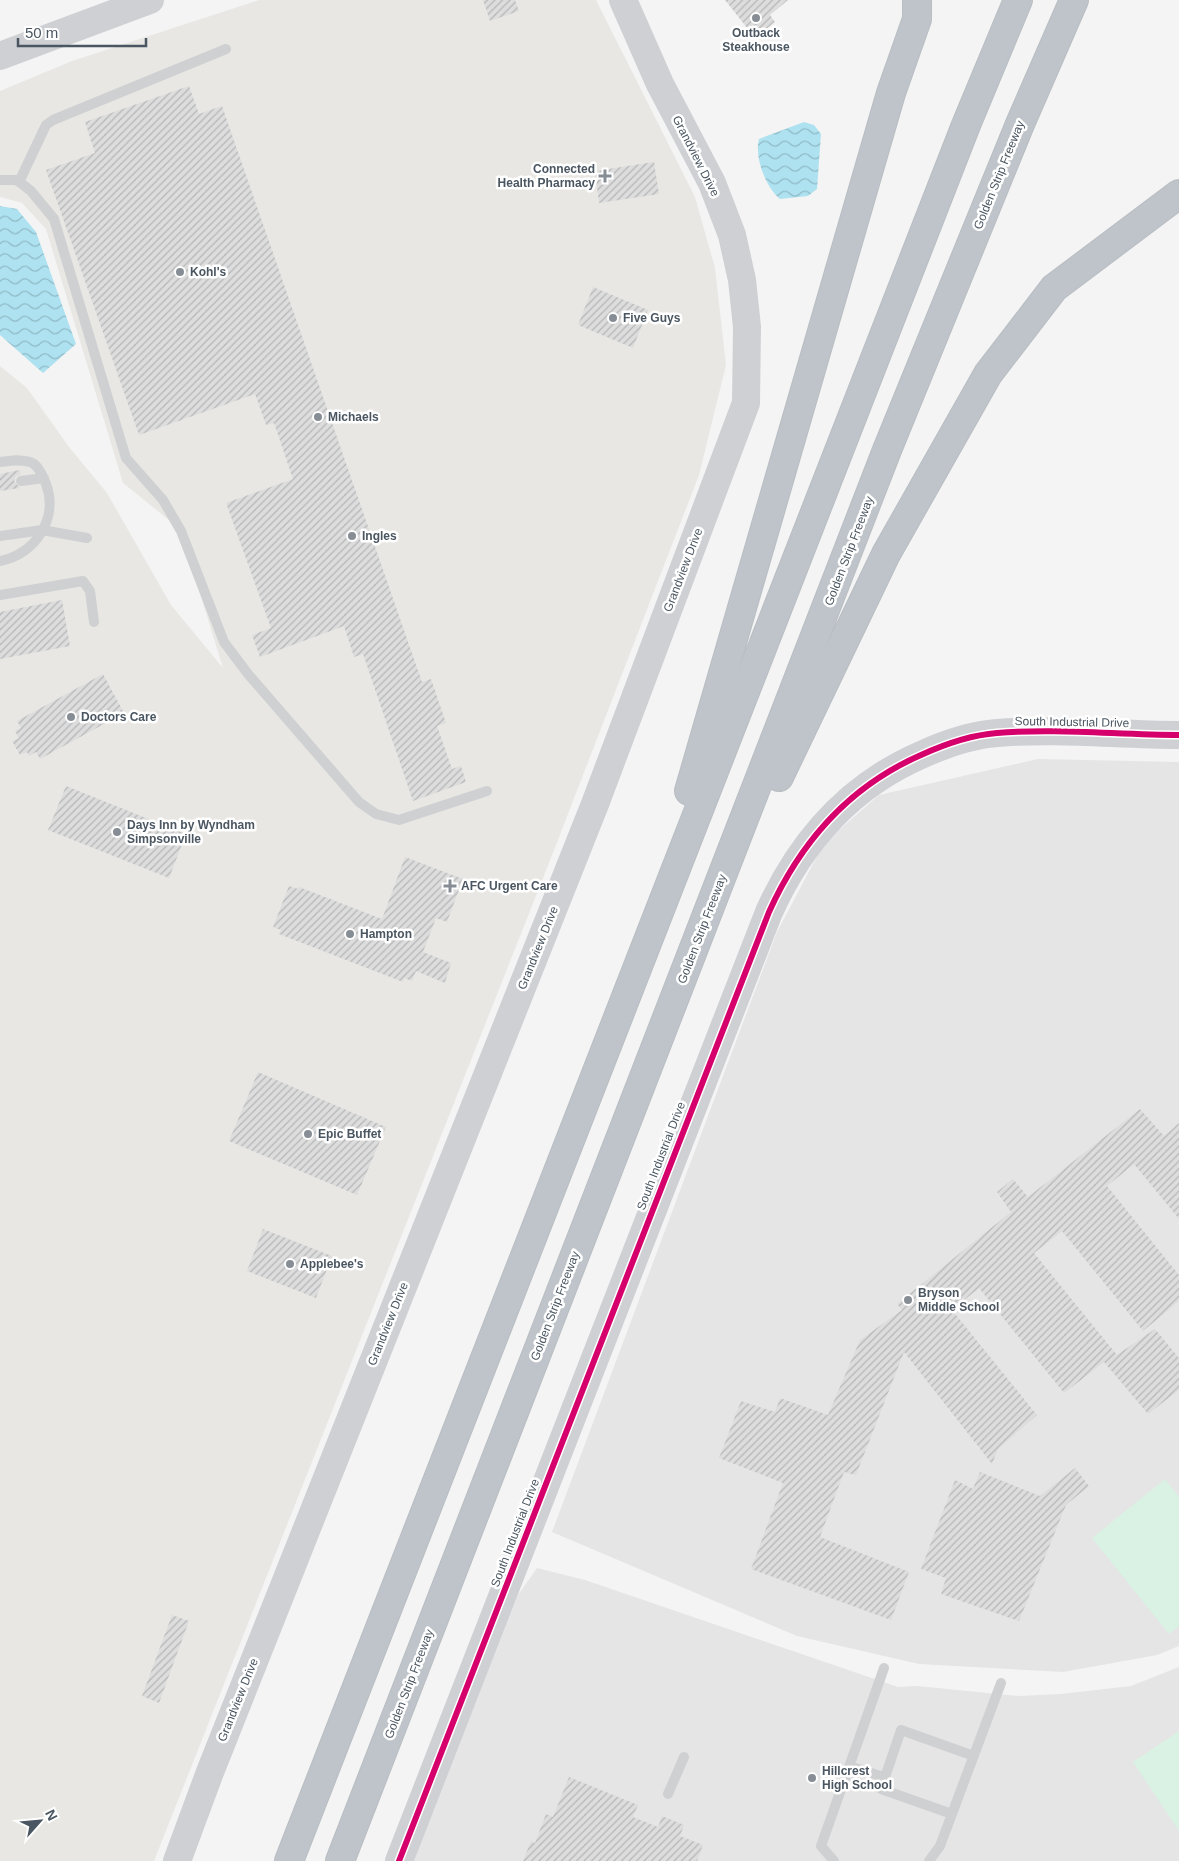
<svg xmlns="http://www.w3.org/2000/svg" width="1179" height="1861" font-family="Helvetica,sans-serif">
<style>
.commercial{fill:#e8e7e3}
.education{fill:#e6e5e6}
.green{fill:#d9f2e3}
.water{fill:url(#water-waves)}
.building{fill:url(#building-hatch)}
.lines{fill:none;stroke-linecap:round;stroke-linejoin:round}
.highway-casing{stroke:#b9bec3;stroke-width:30}
.lane{stroke:#ced0d2;stroke-width:10}
.secondary{stroke:#ced0d4;stroke-width:28}
.highway{stroke:#bec4c9;stroke-width:28}
.cycleway-casing{stroke:#fff;stroke-width:9}
.cycleway{stroke:#d6006c;stroke-width:6}
.poi-dot{fill:#868d94;stroke:#fff;stroke-width:2}
.labels{text-anchor:middle;stroke-width:5;stroke-linejoin:round;paint-order:stroke}
.poi-label{font-size:12px;font-weight:bold;fill:#4a5661;stroke:#fff;text-anchor:start}
.street-label{font-size:12px;fill:#4a5661;stroke:#fff}
</style>
<defs>
<pattern id="water-waves" width="16" height="10" patternUnits="userSpaceOnUse" patternTransform="scale(1.25)"><rect width="16" height="10" fill="#aee2f0"/><path d="M0 5q4-4 8 0t8 0" fill="none" stroke="#90bac6"/></pattern>
<pattern id="building-hatch" width="6" height="6" patternUnits="userSpaceOnUse" patternTransform="scale(1.25)"><rect width="6" height="6" fill="#ddddde"/><path d="M-1 1l2-2M0 6l6-6M5 7l2-2" fill="none" stroke="#b5b6b7"/></pattern>
</defs>
<rect width="100%" height="100%" fill="#f4f4f4"/>
<path class="commercial" d="M259,0H596L695,197L715,268L726,365L699,475L549,863L154,1861H0V366L27,388L69,447L107,493L171,605L223,668L180,529L123,483L46,229L22,203L0,197V91L72,61Z"/>
<path class="education" d="M1038,759L1179,762V1646L1157,1655L1063,1672L919,1664L797,1636L552,1532L777,932L824,843L879,795Z
M537,1568L585,1580L898,1687L917,1686L1019,1696L1061,1694L1131,1686L1179,1667V1861H412L518,1595Z"/>
<path class="green" d="M1165,1479L1179,1497V1626L1169,1634L1092,1538Z
M1179,1731V1831L1133,1762Z"/>
<path class="water" d="M804,122L814,125L821,134L817,189L808,196L780,199C766,188 754,157 759,139Z
M0,206L17,209L36,232L76,344L43,373L0,335Z"/>
<path class="building" d="M483,0H515L519,11L490,21Z
M725,0H788L770,15L775,22L755,38Z
M189,86L199,114L222,106L422,682L431,679L446,723L437,726L452,769L461,766L466,782L413,801L363,654L354,657L344,626L260,657L252,635L271,628L226,503L293,479L274,423L266,425L255,394L139,435L46,170L95,153L85,122Z
M654,162L659,194L599,203L595,171Z
M593,287L648,310L633,348L578,325Z
M20,470V474L16,476L14,481L20,488L0,491V474Z
M62,600L70,646L0,659V612Z
M103,674L124,713L40,759L36,752L29,756L27,752L20,755L12,741L19,738L15,731L21,728L17,721Z
M66,786L186,834L169,878L48,830Z
M405,857L463,879L447,922L436,918L423,952L451,963L445,983L416,971L412,981L404,978L403,982L279,934L281,930L273,927L289,886L298,889L299,887L382,919Z
M258,1072L386,1127L357,1195L229,1141Z
M1140,1109L1164,1136L1179,1123V1219L1134,1164L1107,1186L1179,1275V1301L1143,1331L1062,1231L1034,1253L1117,1355L1155,1329L1179,1358V1390L1148,1414L1104,1362L1064,1393L979,1288L952,1310L1037,1415L998,1449L992,1464L904,1352L856,1475L844,1472L820,1537L909,1572L891,1620L751,1569L783,1483L719,1458L741,1401L775,1412L780,1398L828,1415L860,1340L902,1310L897,1304L1011,1212L997,1192L1013,1179L1028,1197Z
M263,1229L332,1256L316,1298L247,1271Z
M1075,1468L1089,1486L1066,1505L1019,1621L941,1594L946,1578L921,1569L955,1480L973,1489L980,1472L1040,1496Z
M172,1615L189,1621L159,1703L142,1696Z
M569,1777L638,1805L633,1817L658,1827L662,1816L684,1825L680,1836L703,1845L697,1861H523L531,1841L535,1843L546,1814L553,1817Z"/>
<g class="lines">
<defs>
<path id="highway" d="M779,777L886,554L988,374L1054,288L1179,194
M689,791L891,93L917,19V0
M289,1861L966,125L1018,0
M340,1861L887,450L1020,124L1074,0"/>
</defs>
<use href="#highway" class="highway-casing"/>
<path class="lane" d="M0,180H17L31,191L54,219L126,458L163,500L181,531L224,642L248,674L359,802L376,814L399,820L487,791
M19,182L46,125L53,120L226,49
M0,462C10,461 25,458 34,464C39,468 44,478 46,484C59,518 35,555 0,561
M21,481L44,478
M0,536L42,530L87,538
M0,595L83,581L90,591L94,622
M849,1766L884,1777
M668,1794L684,1757
M952,1814L881,1789L901,1730L974,1756
M834,1861L821,1846L884,1668
M929,1861L940,1846L1001,1683"/>
<path class="secondary" d="M0,56L150,0
M177,1861L210,1772L595,804L746,403L747,327L742,280L732,235L712,183L660,84L623,0
M399,1861L769,912C801,841 850,786 921,755C945,744 971,735 997,733C1058,728 1118,735 1179,735"/>
<use href="#highway" class="highway"/>
<defs>
<path id="cycleway" d="M399,1861L769,912C801,841 850,786 921,755C945,744 971,735 997,733C1058,728 1118,735 1179,735"/>
</defs>
<use href="#cycleway" class="cycleway-casing"/>
<use href="#cycleway" class="cycleway"/>
</g>
<g class="poi-dot">
<circle cx="756" cy="18" r="5"/>
<path d="M602.5 168.5h5v5h5v5h-5v5h-5v-5h-5v-5h5z"/>
<circle cx="180" cy="272" r="5"/>
<circle cx="613" cy="318" r="5"/>
<circle cx="318" cy="417" r="5"/>
<circle cx="352" cy="536" r="5"/>
<circle cx="71" cy="717" r="5"/>
<circle cx="117" cy="832" r="5"/>
<path d="M447.5 878.5h5v5h5v5h-5v5h-5v-5h-5v-5h5z"/>
<circle cx="350" cy="934" r="5"/>
<circle cx="308" cy="1134" r="5"/>
<circle cx="290" cy="1264" r="5"/>
<circle cx="908" cy="1300" r="5"/>
<circle cx="812" cy="1778" r="5"/>
</g>
<g class="labels">
<g class="poi-label">
<text x="756" y="37" text-anchor="middle">Outback<tspan x="756" dy="14">Steakhouse</tspan></text>
<text x="595" y="173" text-anchor="end">Connected<tspan x="595" dy="14">Health Pharmacy</tspan></text>
<text x="190" y="276">Kohl's</text>
<text x="623" y="322">Five Guys</text>
<text x="328" y="421">Michaels</text>
<text x="362" y="540">Ingles</text>
<text x="81" y="721">Doctors Care</text>
<text x="127" y="829">Days Inn by Wyndham<tspan x="127" dy="14">Simpsonville</tspan></text>
<text x="461" y="890">AFC Urgent Care</text>
<text x="360" y="938">Hampton</text>
<text x="318" y="1138">Epic Buffet</text>
<text x="300" y="1268">Applebee's</text>
<text x="918" y="1297">Bryson<tspan x="918" dy="14">Middle School</tspan></text>
<text x="822" y="1775">Hillcrest<tspan x="822" dy="14">High School</tspan></text>
</g>
<g class="street-label">
<text transform="translate(696 156) rotate(63)" y="4">Grandview Drive</text>
<text transform="translate(999 175) rotate(-68)" y="4">Golden Strip Freeway</text>
<text transform="translate(849 551) rotate(-69)" y="4">Golden Strip Freeway</text>
<text transform="translate(683 570) rotate(-69)" y="4">Grandview Drive</text>
<text transform="translate(1072 722) rotate(1)" y="4">South Industrial Drive</text>
<text transform="translate(702 929) rotate(-69)" y="4">Golden Strip Freeway</text>
<text transform="translate(538 948) rotate(-68)" y="4">Grandview Drive</text>
<text transform="translate(661 1156) rotate(-69)" y="4">South Industrial Drive</text>
<text transform="translate(555 1306) rotate(-69)" y="4">Golden Strip Freeway</text>
<text transform="translate(388 1324) rotate(-68)" y="4">Grandview Drive</text>
<text transform="translate(515 1533) rotate(-69)" y="4">South Industrial Drive</text>
<text transform="translate(409 1684) rotate(-69)" y="4">Golden Strip Freeway</text>
<text transform="translate(238 1700) rotate(-68)" y="4">Grandview Drive</text>
</g>
</g>
<g transform="translate(40 1821) rotate(63)" stroke="#ffffff" stroke-width="4" paint-order="stroke">
<path d="M0-4L9 19L0 12L-9 19Z" fill="#4a5661"/>
<text y="-8" font-size="14" font-weight="bold" text-anchor="middle" fill="#4a5661">N</text>
</g>
<path d="M18 38v8h128v-8" fill="none" stroke="#4a5661" stroke-width="2.5"/>
<text x="25" y="38" font-size="15" fill="#4a5661" stroke="#ffffff" stroke-width="4" paint-order="stroke">50 m</text>
</svg>
